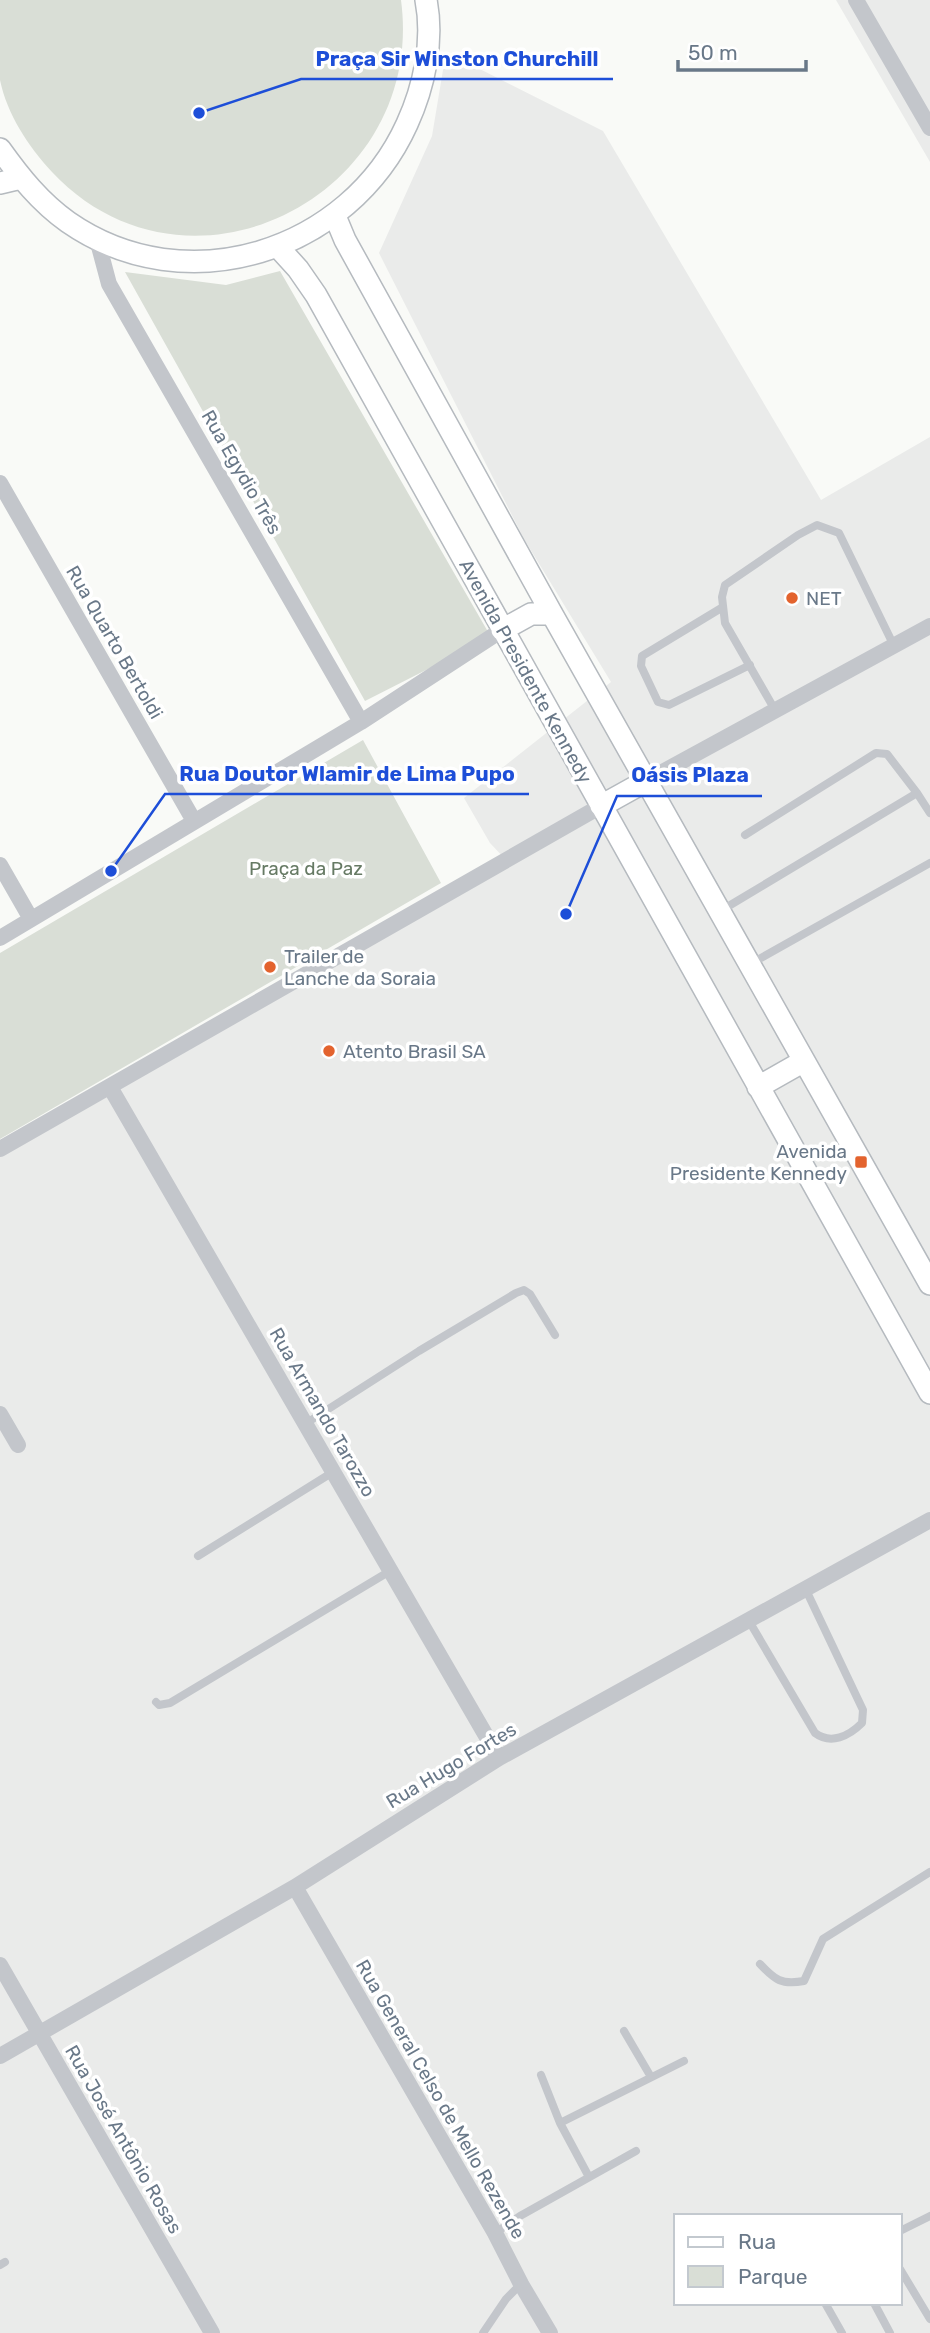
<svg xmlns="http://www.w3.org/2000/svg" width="930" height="2333" font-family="Rubik,sans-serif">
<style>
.built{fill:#eaebea;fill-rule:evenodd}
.green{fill:#d9ded6}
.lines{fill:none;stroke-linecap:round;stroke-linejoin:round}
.secondary-casing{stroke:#b5babf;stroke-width:24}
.lane{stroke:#c3c6cb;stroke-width:8}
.street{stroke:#c3c6cb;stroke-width:16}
.secondary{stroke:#fff;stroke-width:21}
.poi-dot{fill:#e3632e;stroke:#fff;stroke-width:2.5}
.labels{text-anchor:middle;stroke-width:7;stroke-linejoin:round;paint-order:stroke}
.street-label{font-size:19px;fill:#697888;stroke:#fff}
.poi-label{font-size:19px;fill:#697888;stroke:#fff;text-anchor:start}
.park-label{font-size:19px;fill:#667a64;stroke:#fff}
.leader{fill:none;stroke:#1d4ed8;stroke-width:2.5}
.callout-dot{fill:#1d4ed8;stroke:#fff;stroke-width:2.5}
.callout-label{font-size:21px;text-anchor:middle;font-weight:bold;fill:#1d4ed8;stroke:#fff;stroke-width:7;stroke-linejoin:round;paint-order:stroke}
</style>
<rect width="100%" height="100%" fill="#f9faf7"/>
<path class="built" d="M836,0H930V162Z
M446,52L603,131L821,500L930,437V2333H0V1150L506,860L490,843L464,798L611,682L524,539L379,253L432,136ZM676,2216H900V2303H676Z"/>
<path class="green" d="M0,0H401C427,195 188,317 52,172C28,146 7,114 0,80C0,59 0,23 0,0Z
M280,271L491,637L365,701L125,272L226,285Z
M363,740L441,883L0,1139V953Z"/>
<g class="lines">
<defs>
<path id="secondary" d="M0,149C20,177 40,202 68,222C186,304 349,252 407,124C424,87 434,41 426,0
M0,183L21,178
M335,216L345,240L552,614L930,1284
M278,247L298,269L316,295L930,1393
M502,630L531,614H552
M601,806L646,781
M758,1087L804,1061"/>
</defs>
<use href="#secondary" class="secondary-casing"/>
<path class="lane" d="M723,607L642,656L641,666L658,702L669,705L750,665
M775,710L725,623L722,597L725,585L798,535L817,525L839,533L894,646
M917,793L930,813
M722,910L917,793L887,754L876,753L745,835
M752,963L930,863
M305,1424L419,1351L516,1293L524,1290L530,1294L555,1335
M198,1556L333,1472
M749,1621L815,1733C831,1745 849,1736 862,1723L863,1710L806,1590
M156,1702L159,1705L170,1703L390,1571
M760,1964C775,1980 781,1985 804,1981L823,1939L930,1872
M624,2031L651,2077
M541,2075L560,2123L589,2177
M560,2123L684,2061
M900,2231L930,2216
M495,2233L520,2216L636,2151
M0,2265L5,2262
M900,2269L930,2319
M825,2303L842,2333
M874,2303L890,2333
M483,2333L506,2299L521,2284"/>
<path class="street" d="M856,0L930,128
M97,239L109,284L361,722
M0,483L194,821
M646,781L930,626
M0,865L31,919
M0,938L361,722L502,630
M110,1087L499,1758
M0,1149L601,806
M0,1414L18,1445
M295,1887L495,2233L521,2284L550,2333
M0,1965L212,2333
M0,2056L295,1887L499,1758L930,1520"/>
<use href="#secondary" class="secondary"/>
</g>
<g class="poi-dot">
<circle cx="792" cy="598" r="7"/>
<circle cx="270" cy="967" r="7"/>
<circle cx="329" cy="1051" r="7"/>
<rect x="854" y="1155" width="14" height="14" rx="3.5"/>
</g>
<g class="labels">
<g class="street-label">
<text transform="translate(242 472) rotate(60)" y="7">Rua Egydio Três</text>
<text transform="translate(115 642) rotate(60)" y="7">Rua Quarto Bertoldi</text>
<text transform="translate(526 671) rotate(61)" y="7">Avenida Presidente Kennedy</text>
<text transform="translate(323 1412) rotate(60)" y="7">Rua Armando Tarozzo</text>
<text transform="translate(451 1765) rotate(-31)" y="7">Rua Hugo Fortes</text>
<text transform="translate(441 2099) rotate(60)" y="7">Rua General Celso de Mello Rezende</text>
<text transform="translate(124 2139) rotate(60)" y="7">Rua José Antônio Rosas</text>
</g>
<g class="poi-label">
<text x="806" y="605">NET</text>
<text x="284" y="963">Trailer de<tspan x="284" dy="22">Lanche da Soraia</tspan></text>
<text x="343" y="1058">Atento Brasil SA</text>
<text x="847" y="1158" text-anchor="end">Avenida<tspan x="847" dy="22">Presidente Kennedy</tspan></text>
</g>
<g class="park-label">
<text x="306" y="875">Praça da Paz</text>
</g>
</g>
<path class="leader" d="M199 113L301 79H613M111 871L165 794H529M566 914L617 796H762"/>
<g class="callout-dot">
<circle cx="199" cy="113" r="7"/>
<circle cx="111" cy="871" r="7"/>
<circle cx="566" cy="914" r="7"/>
</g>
<g class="callout-label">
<text x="457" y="66">Praça Sir Winston Churchill</text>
<text x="347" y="781">Rua Doutor Wlamir de Lima Pupo</text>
<text x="690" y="782">Oásis Plaza</text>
</g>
<rect x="674" y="2214" width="228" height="91" fill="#ffffff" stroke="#c3c9cf" stroke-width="2"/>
<rect x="688" y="2237" width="35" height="10" fill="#ffffff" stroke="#c3c9cf" stroke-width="2"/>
<text x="738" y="2249" font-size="21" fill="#697888">Rua</text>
<rect x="688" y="2266" width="35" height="21" fill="#d9ded6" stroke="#c3c9cf" stroke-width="2"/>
<text x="738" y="2284" font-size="21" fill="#697888">Parque</text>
<path d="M678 60v10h128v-10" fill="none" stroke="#697888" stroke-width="3.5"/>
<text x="688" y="60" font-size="21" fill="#697888" stroke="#ffffff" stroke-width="5" paint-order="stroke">50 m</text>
</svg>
